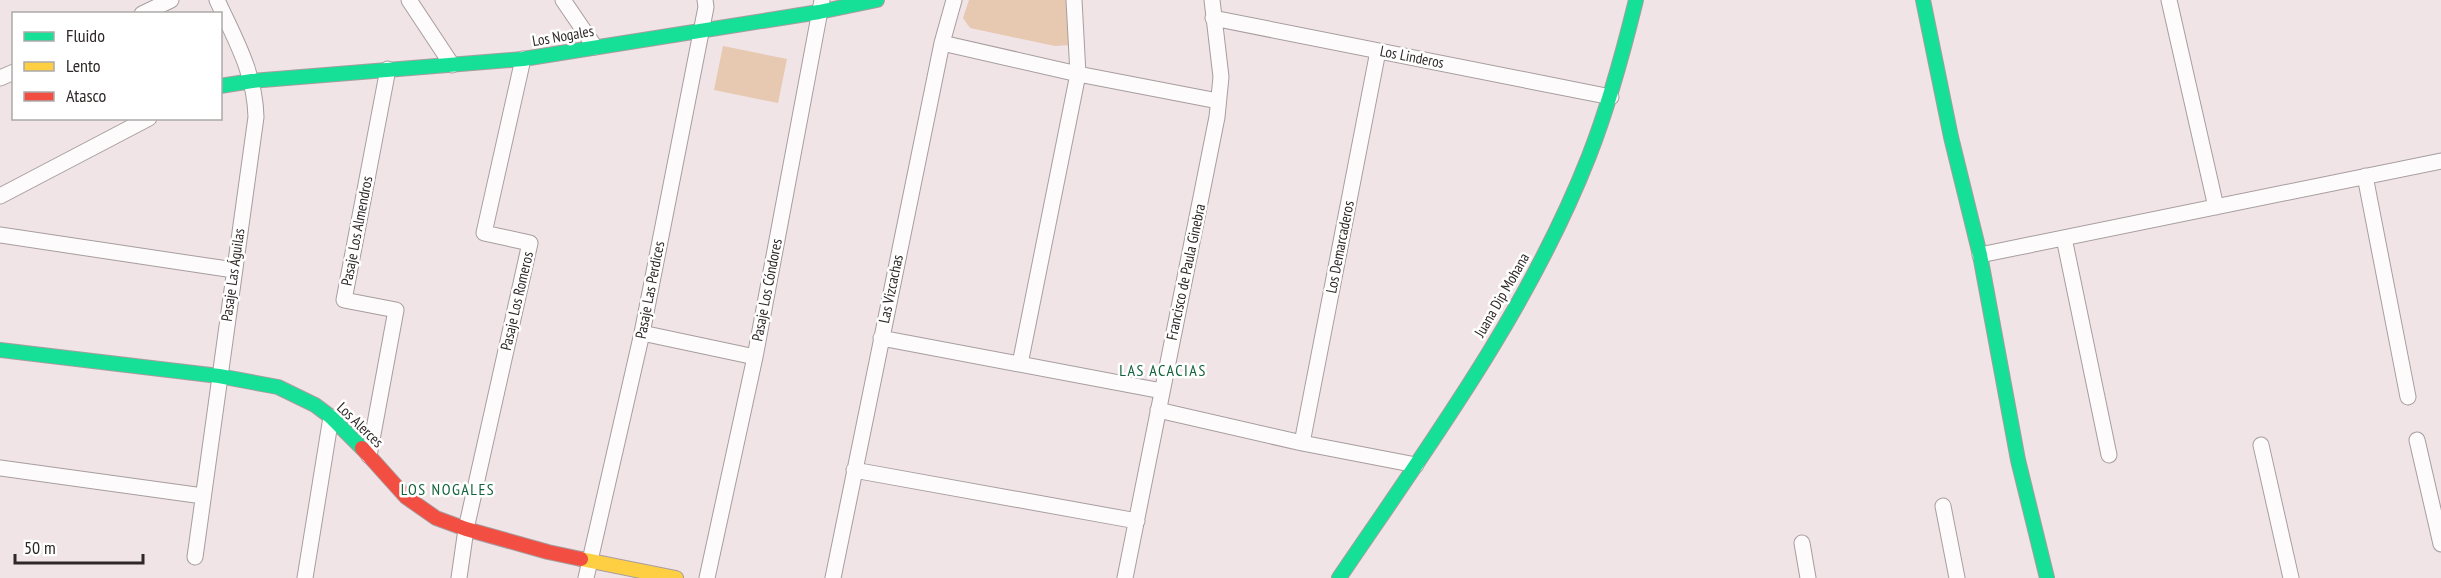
<svg xmlns="http://www.w3.org/2000/svg" width="2441" height="578" font-family="'PT Sans Narrow',sans-serif">
<style>
.green{fill:#e7c8b1}
.lines{fill:none;stroke-linecap:round;stroke-linejoin:round}
.street-casing{stroke:#a79d9f;stroke-width:17}
.fast-casing{stroke:#a79d9f;stroke-width:16}
.slow-casing{stroke:#a79d9f;stroke-width:16}
.jam-casing{stroke:#a79d9f;stroke-width:16}
.street{stroke:#fdfbfb;stroke-width:15}
.fast{stroke:#16e098;stroke-width:14}
.slow{stroke:#ffcf43;stroke-width:14}
.jam{stroke:#f24e42;stroke-width:14}
.labels{text-anchor:middle;stroke-width:5;stroke-linejoin:round;paint-order:stroke}
.street-label{font-size:15px;fill:#2f2728;stroke:#fff}
.neighbourhood-label{font-size:16px;letter-spacing:1.5px;fill:#13633b;stroke:#fff}
</style>
<rect width="100%" height="100%" fill="#f1e4e6"/>
<path class="green" d="M969,0H1068L1070,45L1055,46L970,28L963,18Z
M723,46L787,59L778,103L714,90Z"/>
<g class="lines">
<defs>
<path id="street" d="M409,0L452,65
M563,0L595,47
M2169,0L2216,207
M142,14L171,0
M1213,18L1611,97
M942,43L1078,74L1218,101
M0,78L14,72
M2365,176L2408,397
M0,196L149,118
M0,235L234,270
M2064,238L2109,455
M1980,255L2441,161
M642,333L755,357
M881,338L1162,391
M1020,364L1078,74L1074,0
M1158,410L1302,443L1416,465
M2417,440L2441,544
M1302,443L1378,51
M2261,445L2291,578
M369,456L396,310L344,300L388,69
M0,468L203,496
M854,470L1137,521
M1943,506L1957,578
M1802,543L1808,578
M195,557L256,117C255,73 235,39 217,0
M305,578L331,417
M459,578L466,529L530,243L484,233L523,59
M586,578L642,333L706,7L705,0
M707,578L755,357L822,0
M833,578L942,43L954,0
M1125,578L1217,117L1221,77L1212,0"/>
<path id="fast" d="M1923,0L1951,137L1980,255L2018,460L2047,578
M220,86L252,81L523,59L819,12L877,0
M0,350L219,376L278,387L315,405L331,417L362,448
M1339,578C1430,444 1529,309 1589,156C1609,105 1623,53 1636,0"/>
<path id="slow" d="M581,559L676,578"/>
<path id="jam" d="M362,448L406,497L436,518L466,529L548,552L581,559"/>
</defs>
<use href="#street" class="street-casing"/>
<use href="#fast" class="fast-casing"/>
<use href="#slow" class="slow-casing"/>
<use href="#jam" class="jam-casing"/>
<use href="#street" class="street"/>
<use href="#fast" class="fast"/>
<use href="#slow" class="slow"/>
<use href="#jam" class="jam"/>
</g>
<g class="labels">
<g class="street-label">
<text transform="translate(563 36) rotate(-10)" y="5">Los Nogales</text>
<text transform="translate(1412 57) rotate(11)" y="5">Los Linderos</text>
<text transform="translate(357 231) rotate(-79)" y="5">Pasaje Los Almendros</text>
<text transform="translate(1340 247) rotate(-79)" y="5">Los Demarcaderos</text>
<text transform="translate(1186 272) rotate(-78)" y="5">Francisco de Paula Ginebra</text>
<text transform="translate(233 275) rotate(-82)" y="5">Pasaje Las Águilas</text>
<text transform="translate(891 289) rotate(-78)" y="5">Las Vizcachas</text>
<text transform="translate(650 290) rotate(-79)" y="5">Pasaje Las Perdices</text>
<text transform="translate(767 290) rotate(-79)" y="5">Pasaje Los Cóndores</text>
<text transform="translate(1502 295) rotate(-60)" y="5">Juana Dip Mohana</text>
<text transform="translate(517 301) rotate(-77)" y="5">Pasaje Los Romeros</text>
<text transform="translate(360 425) rotate(44)" y="5">Los Alerces</text>
</g>
<g class="neighbourhood-label">
<text x="1163" y="376">LAS ACACIAS</text>
<text x="448" y="495">LOS NOGALES</text>
</g>
</g>
<rect x="12" y="12" width="210" height="108" fill="#ffffff" stroke="#aca9a9" stroke-width="1.5"/>
<rect x="24" y="32" width="30" height="9" fill="#16e098" stroke="#aca9a9" stroke-width="1.5"/>
<text x="66" y="42" font-size="18" fill="#2f2728">Fluido</text>
<rect x="24" y="62" width="30" height="9" fill="#ffcf43" stroke="#aca9a9" stroke-width="1.5"/>
<text x="66" y="72" font-size="18" fill="#2f2728">Lento</text>
<rect x="24" y="92" width="30" height="9" fill="#f24e42" stroke="#aca9a9" stroke-width="1.5"/>
<text x="66" y="102" font-size="18" fill="#2f2728">Atasco</text>
<path d="M15 554v9h128v-9" fill="none" stroke="#2f2728" stroke-width="3"/>
<text x="24" y="554" font-size="18" fill="#2f2728" stroke="#ffffff" stroke-width="4.5" paint-order="stroke">50 m</text>
</svg>
